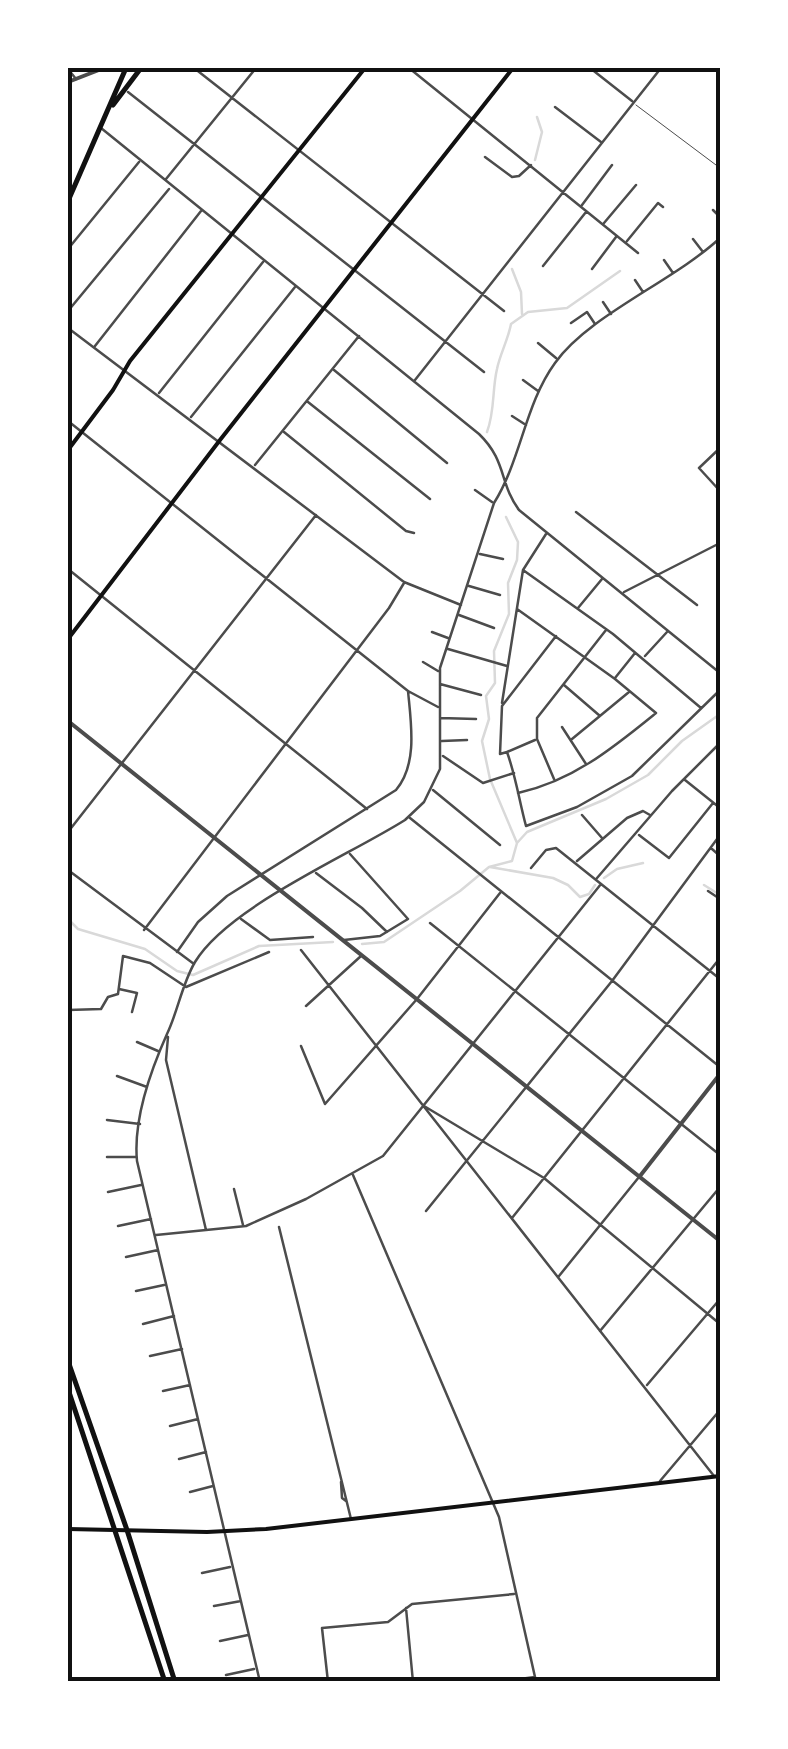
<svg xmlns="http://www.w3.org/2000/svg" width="788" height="1749" font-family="'Noto Sans',sans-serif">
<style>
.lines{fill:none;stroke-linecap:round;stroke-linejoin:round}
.stream{stroke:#d9d9d9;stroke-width:2.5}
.service{stroke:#4c4c4c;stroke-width:1}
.minor{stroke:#4c4c4c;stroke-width:2.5}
.tertiary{stroke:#4c4c4c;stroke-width:4}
.secondary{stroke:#111;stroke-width:4}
.primary{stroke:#111;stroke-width:5}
.neatline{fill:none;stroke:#111;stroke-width:4}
</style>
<rect width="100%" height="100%" fill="#fff"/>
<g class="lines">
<path class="stream" d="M535,160L542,132L537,117
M512,269L521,292L522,314
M487,432C495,411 492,390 497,369C500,354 508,340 511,324L528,312L567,308L620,271
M506,517L518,542L517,560L508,583L509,614L494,651L495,683L486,696L489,719L482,741L490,779L517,843
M490,867L553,878L568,885L580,897L589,894L595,885
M604,878L617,869L643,863
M704,885L720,895
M68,919L78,929L145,949L177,971L193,975L259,946L333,942
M362,944L384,942L460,891L489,867L512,861L517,843L527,832L606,799L648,775L682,741L720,714"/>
<path class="service" d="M636,105L720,168"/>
<path class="minor" d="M194,68L504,311
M409,68L638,253
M590,68L632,101
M68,69L76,79
M128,92L484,372
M555,107L601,142
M101,128L479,434C507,461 499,483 519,510L720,673
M485,157L512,177L519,176L531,165
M166,179L256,68
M582,205L612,165
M713,210L720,217
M604,223L636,185
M693,239L703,252
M627,241L658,203L663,207
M68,249L139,162
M664,260L673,273
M543,266L586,212
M592,269L616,237
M635,280L643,292
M603,302L611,314
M68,311L169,189
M571,323L587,312L595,324
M68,328L404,582L461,605
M538,343L556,358
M95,346L201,211
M334,370L447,463
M415,380L661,68
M523,380L538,391
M159,393L263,262
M308,402L430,499
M512,416L526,425
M191,417L295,287
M68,421L408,691L438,707
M284,432L406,531L414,533
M720,448L699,468L720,491
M255,465L359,336
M475,490L492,502
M576,512L697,605
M480,554L503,559
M68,569L367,809
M523,570L613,634L701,708
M469,586L500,595
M624,592L720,543
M578,608L602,579
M517,609L615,679L656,713C614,747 573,781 518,793
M459,615L494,628
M432,632L448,638
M556,636L502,706L500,754L507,752C516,777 519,800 526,826L577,807L632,776L720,690
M448,649L507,666
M645,656L667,632
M423,662L438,671
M615,678L635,653
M440,684L481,695
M564,685L600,716
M502,703L523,570L546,534
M440,718L476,719
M562,727L586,764
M572,739L629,692
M442,741L467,740
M507,752L535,740
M443,756L483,783L514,773
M554,779L537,739V718L606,630
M685,780L720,808
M433,790L500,845
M582,815L602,838
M410,818L720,1067
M68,832L316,515
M639,835L669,858L713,803
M712,849L720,856
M577,861L627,818L643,811L650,815
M531,868L546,850L556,848L720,979
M68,870L194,964
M316,873L362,908L387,932
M597,878L672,791L720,743
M708,891L720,899
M241,919L270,940L313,937
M430,923L720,1155
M144,930L389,608L404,583
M344,940L380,936L408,919L350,854
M301,950L714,1476
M177,952L198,922L227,896L396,790C418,764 411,723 408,691
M119,989L137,993L132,1012
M306,1006L361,956
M68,1010L101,1009L108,997L118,994L123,956L150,963L186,987L269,952
M168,1037L166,1060L206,1230
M137,1042L158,1051
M301,1046L325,1104L417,999L500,893
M117,1076L147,1087
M424,1106L544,1178L720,1324
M107,1120L140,1124
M107,1157H135
M353,1175L499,1517L535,1677L496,1682
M234,1189L243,1225
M108,1192L141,1185
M426,1211L612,981L720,835
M512,1218L720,958
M118,1226L151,1219
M279,1227L351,1519
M156,1235L246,1226L306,1199L383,1156L601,884
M126,1257L158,1250
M559,1276L639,1177
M136,1291L164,1285
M143,1324L174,1316
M600,1331L720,1187
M150,1356L182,1349
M647,1385L720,1299
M163,1391L190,1385
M170,1426L198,1419
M179,1459L206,1452
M660,1481L720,1410
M341,1482L342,1498L346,1501
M190,1492L213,1486
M202,1573L230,1567
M214,1606L241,1601
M406,1608L413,1682
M220,1641L248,1635
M226,1675L254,1669
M260,1682L137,1161C133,1119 150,1072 167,1034C178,1011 182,984 195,962C228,907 348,856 405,820L424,802L440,769V668L494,503C521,460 525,404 555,363C589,315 674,281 720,238
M328,1682L322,1628L388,1622L412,1604L514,1594"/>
<path class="tertiary" d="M68,82L104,68
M68,721L720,1241
M640,1176L720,1074"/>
<path class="secondary" d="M68,450L113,390L130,361L365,68
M68,639L220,440L513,68
M68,1529L207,1532L266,1529L720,1476"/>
<path class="primary" d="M113,105L141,68
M68,201L126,68
M68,1361L127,1530L175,1682
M68,1389L165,1682"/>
</g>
<rect width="788" height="1749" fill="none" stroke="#ffffff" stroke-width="140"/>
<rect x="70" y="70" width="648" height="1609" class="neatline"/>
</svg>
